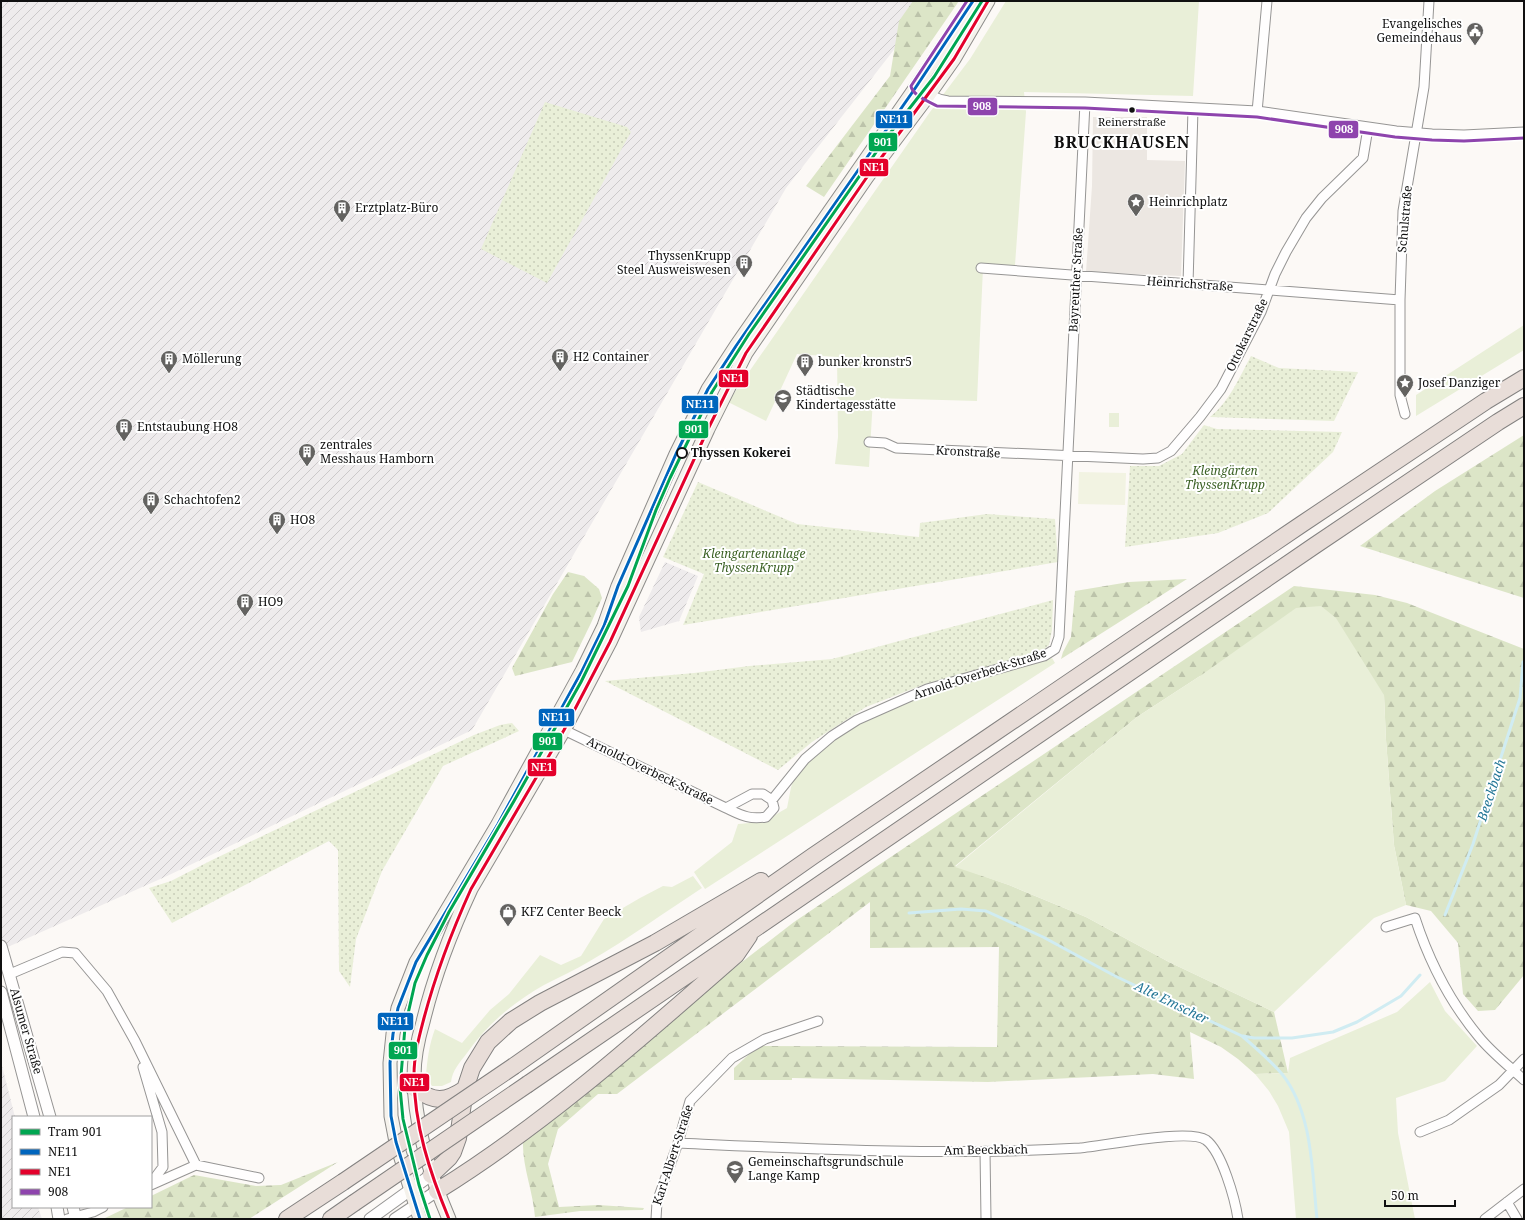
<svg xmlns="http://www.w3.org/2000/svg" width="1525" height="1220" font-family="'Noto Serif',serif">
<style>
.industrial{fill:url(#industrial-furrows)}
.grass{fill:url(#grass-dots)}
.forest{fill:url(#forest-firs)}
.park{fill:#e9efd8}
.pitch{fill:#f2f3e2}
.plaza{fill:#ece7e2}
.lines{fill:none;stroke-linecap:round;stroke-linejoin:round}
.stream{stroke:#d0ecf2;stroke-width:3}
.minor-casing{stroke:#969594;stroke-width:11}
.tertiary-casing{stroke:#969594;stroke-width:13}
.secondary-casing{stroke:#8d8c8a;stroke-width:15}
.motorway-casing{stroke:#848281;stroke-width:18}
.minor{stroke:#fffefe;stroke-width:9}
.tertiary{stroke:#fffefe;stroke-width:11}
.secondary{stroke:#f5f2ec;stroke-width:13}
.motorway{stroke:#e8ddd8;stroke-width:16}
.motorway-bridge-casing{stroke:#848281;stroke-width:18;stroke-linecap:butt}
.motorway-bridge{stroke:#e8ddd8;stroke-width:16}
.bus-1-casing{stroke:#fff;stroke-width:6}
.bus-2-casing{stroke:#fff;stroke-width:6}
.bus-3-casing{stroke:#fff;stroke-width:6}
.bus-1{stroke:#0065bd;stroke-width:3}
.bus-2{stroke:#e4002b;stroke-width:3}
.bus-3{stroke:#8e44ad;stroke-width:3}
.tram-1-casing{stroke:#fff;stroke-width:6}
.tram-1{stroke:#00a651;stroke-width:3}
.bus-dot{fill:#101010;stroke:#fff;stroke-width:1.5}
.stop-dot{fill:#fff;stroke:#101010;stroke-width:2}
.labels{text-anchor:middle;stroke-width:4;stroke-linejoin:round;paint-order:stroke}
.bus-label{font-size:11px;fill:#101010;stroke:#fff}
.poi-label{font-size:12px;fill:#101010;stroke:#fff;text-anchor:start}
.street-label{font-size:12px;fill:#101010;stroke:#fff}
.stop-label{font-size:12px;font-weight:bold;fill:#101010;stroke:#fff;text-anchor:start}
.park-label{font-size:12px;font-style:italic;fill:#3c6226;stroke:#fff}
.water-label{font-size:13px;font-style:italic;fill:#247797;stroke:#fff}
.district-label{font-size:16px;font-weight:bold;letter-spacing:1px;fill:#101010;stroke:#fff}
.line-badge{stroke:#fff;stroke-width:1.5}
.badge-label{font-size:11px;text-anchor:middle;font-weight:bold;fill:#fff}
</style>
<defs>
<pattern id="industrial-furrows" width="10" height="10" patternUnits="userSpaceOnUse"><rect width="10" height="10" fill="#eeebec"/><path d="M-1 1l2-2M0 10L10 0M9 11l2-2" fill="none" stroke="#cbc8c9"/></pattern>
<pattern id="grass-dots" width="8" height="8" patternUnits="userSpaceOnUse"><rect width="8" height="8" fill="#e9efd8"/><path d="M2 2h.1M6 6h.1" fill="none" stroke="#c7ccb8" stroke-width="1.8" stroke-linecap="round"/></pattern>
<pattern id="forest-firs" width="22" height="20" patternUnits="userSpaceOnUse"><rect width="22" height="20" fill="#dce5c7"/><path d="M5 1l3.5 6h-7zM16 11l3.5 6h-7z" fill="#bcc3aa"/></pattern>
</defs>
<rect width="100%" height="100%" fill="#fcf9f6"/>
<path class="industrial" d="M1,1H932L786,188L472,730L167,876L1,950Z
M665,562L698,576L679,621L641,632L639,617Z
M1,1062L15,1117H13V1207H38L42,1219H1Z"/>
<path class="grass" d="M545,102L627,127L631,132L547,283L481,249Z
M1251,356L1279,368L1358,372L1334,421L1210,417C1229,402 1239,378 1251,356Z
M1204,425L1217,429L1342,432L1333,452L1268,513L1218,533L1125,547L1130,466H1159L1182,454Z
M698,482L797,524L919,537L920,523L987,514L1055,519L1058,562L683,625L704,574L663,557Z
M1053,600L1052,630L1049,645L1042,651L1012,662L925,684L866,707L812,742L778,770L605,681L694,673L749,666L832,659Z
M512,723L519,731L443,766L382,871L356,939L350,987L339,971L338,850L329,841L172,923L149,888L171,881L212,860L474,735L500,725Z"/>
<path class="forest" d="M913,1H959L824,197L806,186L890,76L899,21Z
M1524,435V598L1360,546L1435,491Z
M568,572L584,576L599,589L602,598L591,623L572,662L515,676L512,668L553,594Z
M1187,579L1061,659L1063,652L1071,637L1075,591L1129,582Z
M1294,586L1375,595L1407,603L1524,649V975L1495,1010L1478,1011L1463,994L1458,943L1431,911L1406,905L1394,845L1386,740L1384,695L1200,676L1137,717L955,866L1009,885L1086,917L1169,962L1274,1012L1288,1073L1255,1074L1238,1059L1221,1047L1190,1032L1194,1079L1153,1074L988,1082L792,1078V1080H734V1068L758,1046L997,1047L999,947L870,948V902L617,1094H598L558,1129L548,1164L559,1207L598,1205L644,1208L643,1210L580,1211L535,1217C533,1191 522,1166 523,1141L707,989L794,922Z
M338,1162L249,1219H103L128,1207H151V1196L194,1175L256,1186L281,1185Z"/>
<path class="park" d="M1006,1H1199L1193,96L1024,92L1026,112L1015,265L983,268L977,401L873,398L869,467L835,464L838,437L837,357L797,354L766,421L728,402L930,112L970,59Z
M1524,325V350L1416,416V395Z
M1109,413H1119V427H1109Z
M1321,606L1336,618L1384,695L1386,740L1394,845L1406,905L1374,918L1274,1012L1169,962L1086,917L1009,885L955,867L1137,717L1200,676L1296,608Z
M1052,658L1055,663L705,889L694,872L732,842L738,824C761,822 767,820 787,808C789,799 790,789 793,781C797,771 811,758 819,752C885,697 972,680 1052,658Z
M693,876L702,888C665,912 628,939 590,961C575,970 559,977 544,985C514,1002 487,1024 467,1053C460,1062 452,1071 451,1082L442,1086H432L426,1077C427,1061 429,1045 435,1029L462,1043L490,1010L509,994L540,955L561,965L581,956L604,919L640,898L663,886L672,887Z
M1430,982L1445,1011L1477,1046L1445,1081L1396,1098L1398,1133L1415,1219H1296L1289,1132L1278,1106L1269,1091L1255,1074L1288,1073L1290,1058L1397,1012Z"/>
<path class="pitch" d="M1079,472L1126,473L1125,505L1078,504Z"/>
<path class="plaza" d="M1093,117H1147V160L1185,161L1181,276L1086,272L1092,186Z"/>
<g class="lines">
<path class="stream" d="M909,913L961,909L986,911L1043,937L1115,976L1242,1036C1256,1048 1270,1060 1282,1074C1313,1113 1312,1172 1317,1219
M1445,915L1473,844L1520,698L1523,662
M1243,1036L1254,1038H1292L1333,1032L1357,1022L1401,996L1420,975"/>
<defs>
<path id="minor" d="M1257,112L1267,1
M981,268L1400,300
M1188,284L1193,109
M1405,414L1400,395V300L1403,211L1424,87L1429,1
M869,442L885,443L896,448L1143,459L1158,458L1171,451L1200,417L1221,389L1261,312L1275,274L1286,252L1306,218L1322,198L1363,158L1368,128
M560,728L564,730L726,808C741,815 749,820 766,817L774,808L772,800L763,794H752L726,808
M772,800L805,759L832,736L857,720L927,689L1044,656L1055,649L1059,637L1085,103
M1386,927L1415,918C1429,961 1450,1002 1479,1037C1492,1053 1509,1066 1524,1080
M10,974L62,952L75,953L107,991L135,1041L196,1165
M143,1067L162,1132L163,1167L151,1183
M1420,1132L1449,1120L1466,1108L1499,1085L1524,1059
M678,1143C812,1149 946,1156 1080,1148C1104,1146 1189,1128 1206,1140C1222,1152 1235,1199 1238,1219
M985,1151L986,1219
M151,1185L196,1165L259,1178
M1507,1202L1517,1219
M67,1219L93,1212L103,1207
M656,1219L657,1202L678,1143L690,1101L732,1058L765,1039L818,1021
M1485,1219L1524,1189"/>
<path id="tertiary" d="M916,87C927,95 935,100 948,102L1085,103L1257,112L1396,132L1432,135L1464,136L1524,133
M1,946L50,1117
M1,992L34,1117
M57,1207L59,1219
M73,1207L76,1219
M370,1219L431,1175
M395,1219L437,1191"/>
<path id="secondary" d="M420,1219L396,1142L391,1116L390,1063L393,1034L398,1008L416,962L498,824L582,671L604,626L618,586L676,454L708,389L736,346L916,87L973,1
M449,1219C430,1175 414,1124 414,1076C414,1058 418,1039 423,1022C434,976 451,932 471,889L564,730L610,642L708,429L746,353L867,177L928,96L954,59L988,1"/>
<path id="motorway" d="M514,1066L813,856L984,740L1302,524L1486,401L1524,378
M528,1084L1314,546L1498,422L1524,406
M414,1088C434,1102 444,1103 465,1089
M431,1175L449,1158L453,1152L458,1138L465,1089L472,1068L488,1042L511,1021L540,1003L655,943L761,881
M437,1191C545,1124 641,1038 736,955L749,936
M287,1219L343,1182
M331,1219L354,1203"/>
</defs>
<use href="#minor" class="minor-casing"/>
<use href="#tertiary" class="tertiary-casing"/>
<use href="#secondary" class="secondary-casing"/>
<use href="#motorway" class="motorway-casing"/>
<use href="#minor" class="minor"/>
<use href="#tertiary" class="tertiary"/>
<use href="#secondary" class="secondary"/>
<use href="#motorway" class="motorway"/>
<defs>
<path id="motorway-bridge" d="M343,1182L514,1066
M354,1203L528,1084"/>
</defs>
<use href="#motorway-bridge" class="motorway-bridge-casing"/>
<use href="#motorway-bridge" class="motorway-bridge"/>
<defs>
<path id="bus-1" d="M420,1219L396,1142L391,1116L390,1063L393,1034L398,1008L416,962L498,824L582,671L604,626L618,586L676,454L708,389L736,346L916,87L973,1"/>
<path id="bus-2" d="M449,1219C430,1173 414,1125 414,1075C414,1055 419,1037 424,1018C436,973 452,931 471,889L564,730L610,642L708,429L746,353L867,177L954,59L988,1"/>
<path id="bus-3" d="M967,1L911,86C912,95 929,102 937,106L1085,108L1257,117L1395,137L1432,140L1464,141L1524,138"/>
</defs>
<use href="#bus-1" class="bus-1-casing"/>
<use href="#bus-2" class="bus-2-casing"/>
<use href="#bus-3" class="bus-3-casing"/>
<use href="#bus-1" class="bus-1"/>
<use href="#bus-2" class="bus-2"/>
<use href="#bus-3" class="bus-3"/>
<defs>
<path id="tram-1" d="M430,1219L419,1185L403,1119L400,1088L405,1027L415,983L427,955L449,912L514,801L581,682L628,586L656,510L670,478L712,392L749,334L884,141L934,77L982,1"/>
</defs>
<use href="#tram-1" class="tram-1-casing"/>
<use href="#tram-1" class="tram-1"/>
</g>
<defs>
<symbol id="civic-pin" viewBox="-11 -11 22 30"><path d="M0 17L-7.5 6A9.5 9.5 0 1 1 7.5 6Z" fill="#636260" stroke="#fff"/><path d="M-.6-6.5H3V-4.5H.6V-3L4-1V1h2V6H-6V1h2V-1L-.6-3ZM-1.2 2.5V6h2.4V2.5Z" fill="#fff"/></symbol>
<symbol id="sight-pin" viewBox="-11 -11 22 30"><path d="M0 17L-7.5 6A9.5 9.5 0 1 1 7.5 6Z" fill="#636260" stroke="#fff"/><path d="M0-6L1.8-2.2L6-1.7L2.9 1.2L3.7 5.4L0 3.3L-3.7 5.4L-2.9 1.2L-6-1.7L-1.8-2.2Z" fill="#fff"/></symbol>
<symbol id="building-pin" viewBox="-11 -11 22 30"><path d="M0 17L-7.5 6A9.5 9.5 0 1 1 7.5 6Z" fill="#636260" stroke="#fff"/><path d="M-4-6H4V6H1V3H-1V6H-4ZM-2.5-4.3h1.7v1.8h-1.7ZM.8-4.3h1.7v1.8H.8ZM-2.5-1h1.7V.8h-1.7ZM.8-1h1.7V.8H.8Z" fill="#fff"/></symbol>
<symbol id="school-pin" viewBox="-11 -11 22 30"><path d="M0 17L-7.5 6A9.5 9.5 0 1 1 7.5 6Z" fill="#636260" stroke="#fff"/><path d="M0-5L7-2L0 1L-7-2ZM-4 1L0 2.5L4 1V4Q0 6-4 4Z" fill="#fff"/></symbol>
<symbol id="shop-pin" viewBox="-11 -11 22 30"><path d="M0 17L-7.5 6A9.5 9.5 0 1 1 7.5 6Z" fill="#636260" stroke="#fff"/><path d="M-5-2.5h2.3a2.7 3.5 0 0 1 5.4 0H5L5.5 6h-11ZM-1.5-2.5h3a1.5 2.3 0 0 0-3 0Z" fill="#fff"/></symbol>
</defs>
<g fill-rule="evenodd">
<use href="#civic-pin" x="1465" y="21" width="20" height="27"/>
<use href="#sight-pin" x="1126" y="192" width="20" height="27"/>
<use href="#building-pin" x="332" y="198" width="20" height="27"/>
<use href="#building-pin" x="734" y="253" width="20" height="27"/>
<use href="#building-pin" x="550" y="347" width="20" height="27"/>
<use href="#building-pin" x="159" y="349" width="20" height="27"/>
<use href="#building-pin" x="795" y="352" width="20" height="27"/>
<use href="#sight-pin" x="1395" y="373" width="20" height="27"/>
<use href="#school-pin" x="773" y="388" width="20" height="27"/>
<use href="#building-pin" x="114" y="417" width="20" height="27"/>
<use href="#building-pin" x="297" y="442" width="20" height="27"/>
<use href="#building-pin" x="141" y="490" width="20" height="27"/>
<use href="#building-pin" x="267" y="510" width="20" height="27"/>
<use href="#building-pin" x="235" y="592" width="20" height="27"/>
<use href="#shop-pin" x="498" y="902" width="20" height="27"/>
<use href="#school-pin" x="725" y="1159" width="20" height="27"/>
</g>
<circle class="bus-dot" cx="1132" cy="110" r="3.5"/>
<circle class="stop-dot" cx="682" cy="453" r="5"/>
<g class="labels">
<g class="bus-label">
<text x="1132" y="126">Reinerstraße</text>
</g>
<g class="poi-label">
<text x="1462" y="28" text-anchor="end">Evangelisches<tspan x="1462" dy="14">Gemeindehaus</tspan></text>
<text x="1149" y="206">Heinrichplatz</text>
<text x="355" y="212">Erztplatz-Büro</text>
<text x="731" y="260" text-anchor="end">ThyssenKrupp<tspan x="731" dy="14">Steel Ausweiswesen</tspan></text>
<text x="573" y="361">H2 Container</text>
<text x="182" y="363">Möllerung</text>
<text x="818" y="366">bunker kronstr5</text>
<text x="1418" y="387">Josef Danziger</text>
<text x="796" y="395">Städtische<tspan x="796" dy="14">Kindertagesstätte</tspan></text>
<text x="137" y="431">Entstaubung HO8</text>
<text x="320" y="449">zentrales<tspan x="320" dy="14">Messhaus Hamborn</tspan></text>
<text x="164" y="504">Schachtofen2</text>
<text x="290" y="524">HO8</text>
<text x="258" y="606">HO9</text>
<text x="521" y="916">KFZ Center Beeck</text>
<text x="748" y="1166">Gemeinschaftsgrundschule<tspan x="748" dy="14">Lange Kamp</tspan></text>
</g>
<g class="street-label">
<text transform="translate(1405 219) rotate(-85)" y="4">Schulstraße</text>
<text transform="translate(1076 280) rotate(-87)" y="4">Bayreuther Straße</text>
<text transform="translate(1190 284) rotate(4)" y="4">Heinrichstraße</text>
<text transform="translate(1247 335) rotate(-64)" y="4">Ottokarstraße</text>
<text transform="translate(968 452) rotate(3)" y="4">Kronstraße</text>
<text transform="translate(980 674) rotate(-18)" y="4">Arnold-Overbeck-Straße</text>
<text transform="translate(650 771) rotate(26)" y="4">Arnold-Overbeck-Straße</text>
<text transform="translate(26 1031) rotate(74)" y="4">Alsumer Straße</text>
<text transform="translate(986 1150) rotate(-1)" y="4">Am Beeckbach</text>
<text transform="translate(673 1155) rotate(-72)" y="4">Karl-Albert-Straße</text>
</g>
<g class="stop-label">
<text x="691" y="457">Thyssen Kokerei</text>
</g>
<g class="park-label">
<text x="1225" y="475">Kleingärten<tspan x="1225" dy="14">ThyssenKrupp</tspan></text>
<text x="754" y="558">Kleingartenanlage<tspan x="754" dy="14">ThyssenKrupp</tspan></text>
</g>
<g class="water-label">
<text transform="translate(1491 790) rotate(-72)" y="5">Beeckbach</text>
<text transform="translate(1172 1002) rotate(26)" y="5">Alte Emscher</text>
</g>
<g class="district-label">
<text x="1122" y="148">BRUCKHAUSEN</text>
</g>
</g>
<g class="line-badge">
<rect x="967" y="97" width="31" height="19" rx="4" fill="#8e44ad"/>
<rect x="875" y="110" width="38" height="19" rx="4" fill="#0065bd"/>
<rect x="1328" y="120" width="31" height="19" rx="4" fill="#8e44ad"/>
<rect x="868" y="132" width="30" height="20" rx="4" fill="#00a651"/>
<rect x="859" y="158" width="30" height="19" rx="4" fill="#e4002b"/>
<rect x="718" y="369" width="31" height="19" rx="4" fill="#e4002b"/>
<rect x="681" y="395" width="38" height="19" rx="4" fill="#0065bd"/>
<rect x="678" y="420" width="31" height="19" rx="4" fill="#00a651"/>
<rect x="538" y="708" width="37" height="19" rx="4" fill="#0065bd"/>
<rect x="532" y="732" width="31" height="19" rx="4" fill="#00a651"/>
<rect x="527" y="758" width="30" height="19" rx="4" fill="#e4002b"/>
<rect x="377" y="1012" width="37" height="19" rx="4" fill="#0065bd"/>
<rect x="388" y="1041" width="30" height="19" rx="4" fill="#00a651"/>
<rect x="399" y="1073" width="31" height="19" rx="4" fill="#e4002b"/>
</g>
<g class="badge-label">
<text x="982" y="110">908</text>
<text x="894" y="123">NE11</text>
<text x="1344" y="133">908</text>
<text x="883" y="146">901</text>
<text x="874" y="171">NE1</text>
<text x="733" y="382">NE1</text>
<text x="700" y="408">NE11</text>
<text x="694" y="433">901</text>
<text x="556" y="721">NE11</text>
<text x="548" y="745">901</text>
<text x="542" y="771">NE1</text>
<text x="395" y="1025">NE11</text>
<text x="403" y="1054">901</text>
<text x="414" y="1086">NE1</text>
</g>
<rect width="1525" height="1220" fill="none" stroke="#101010" stroke-width="4"/>
<rect x="12" y="1116" width="140" height="92" fill="#ffffff" stroke="#9f9f9f"/>
<rect x="20" y="1129" width="20" height="6" fill="#00a651" stroke="#9f9f9f"/>
<text x="48" y="1136" font-size="12" fill="#101010">Tram 901</text>
<rect x="20" y="1149" width="20" height="6" fill="#0065bd" stroke="#9f9f9f"/>
<text x="48" y="1156" font-size="12" fill="#101010">NE11</text>
<rect x="20" y="1169" width="20" height="6" fill="#e4002b" stroke="#9f9f9f"/>
<text x="48" y="1176" font-size="12" fill="#101010">NE1</text>
<rect x="20" y="1189" width="20" height="6" fill="#8e44ad" stroke="#9f9f9f"/>
<text x="48" y="1196" font-size="12" fill="#101010">908</text>
<path d="M1385 1200v6h70v-6" fill="none" stroke="#101010" stroke-width="2"/>
<text x="1391" y="1200" font-size="12" fill="#101010" stroke="#ffffff" stroke-width="3" paint-order="stroke">50 m</text>
</svg>
